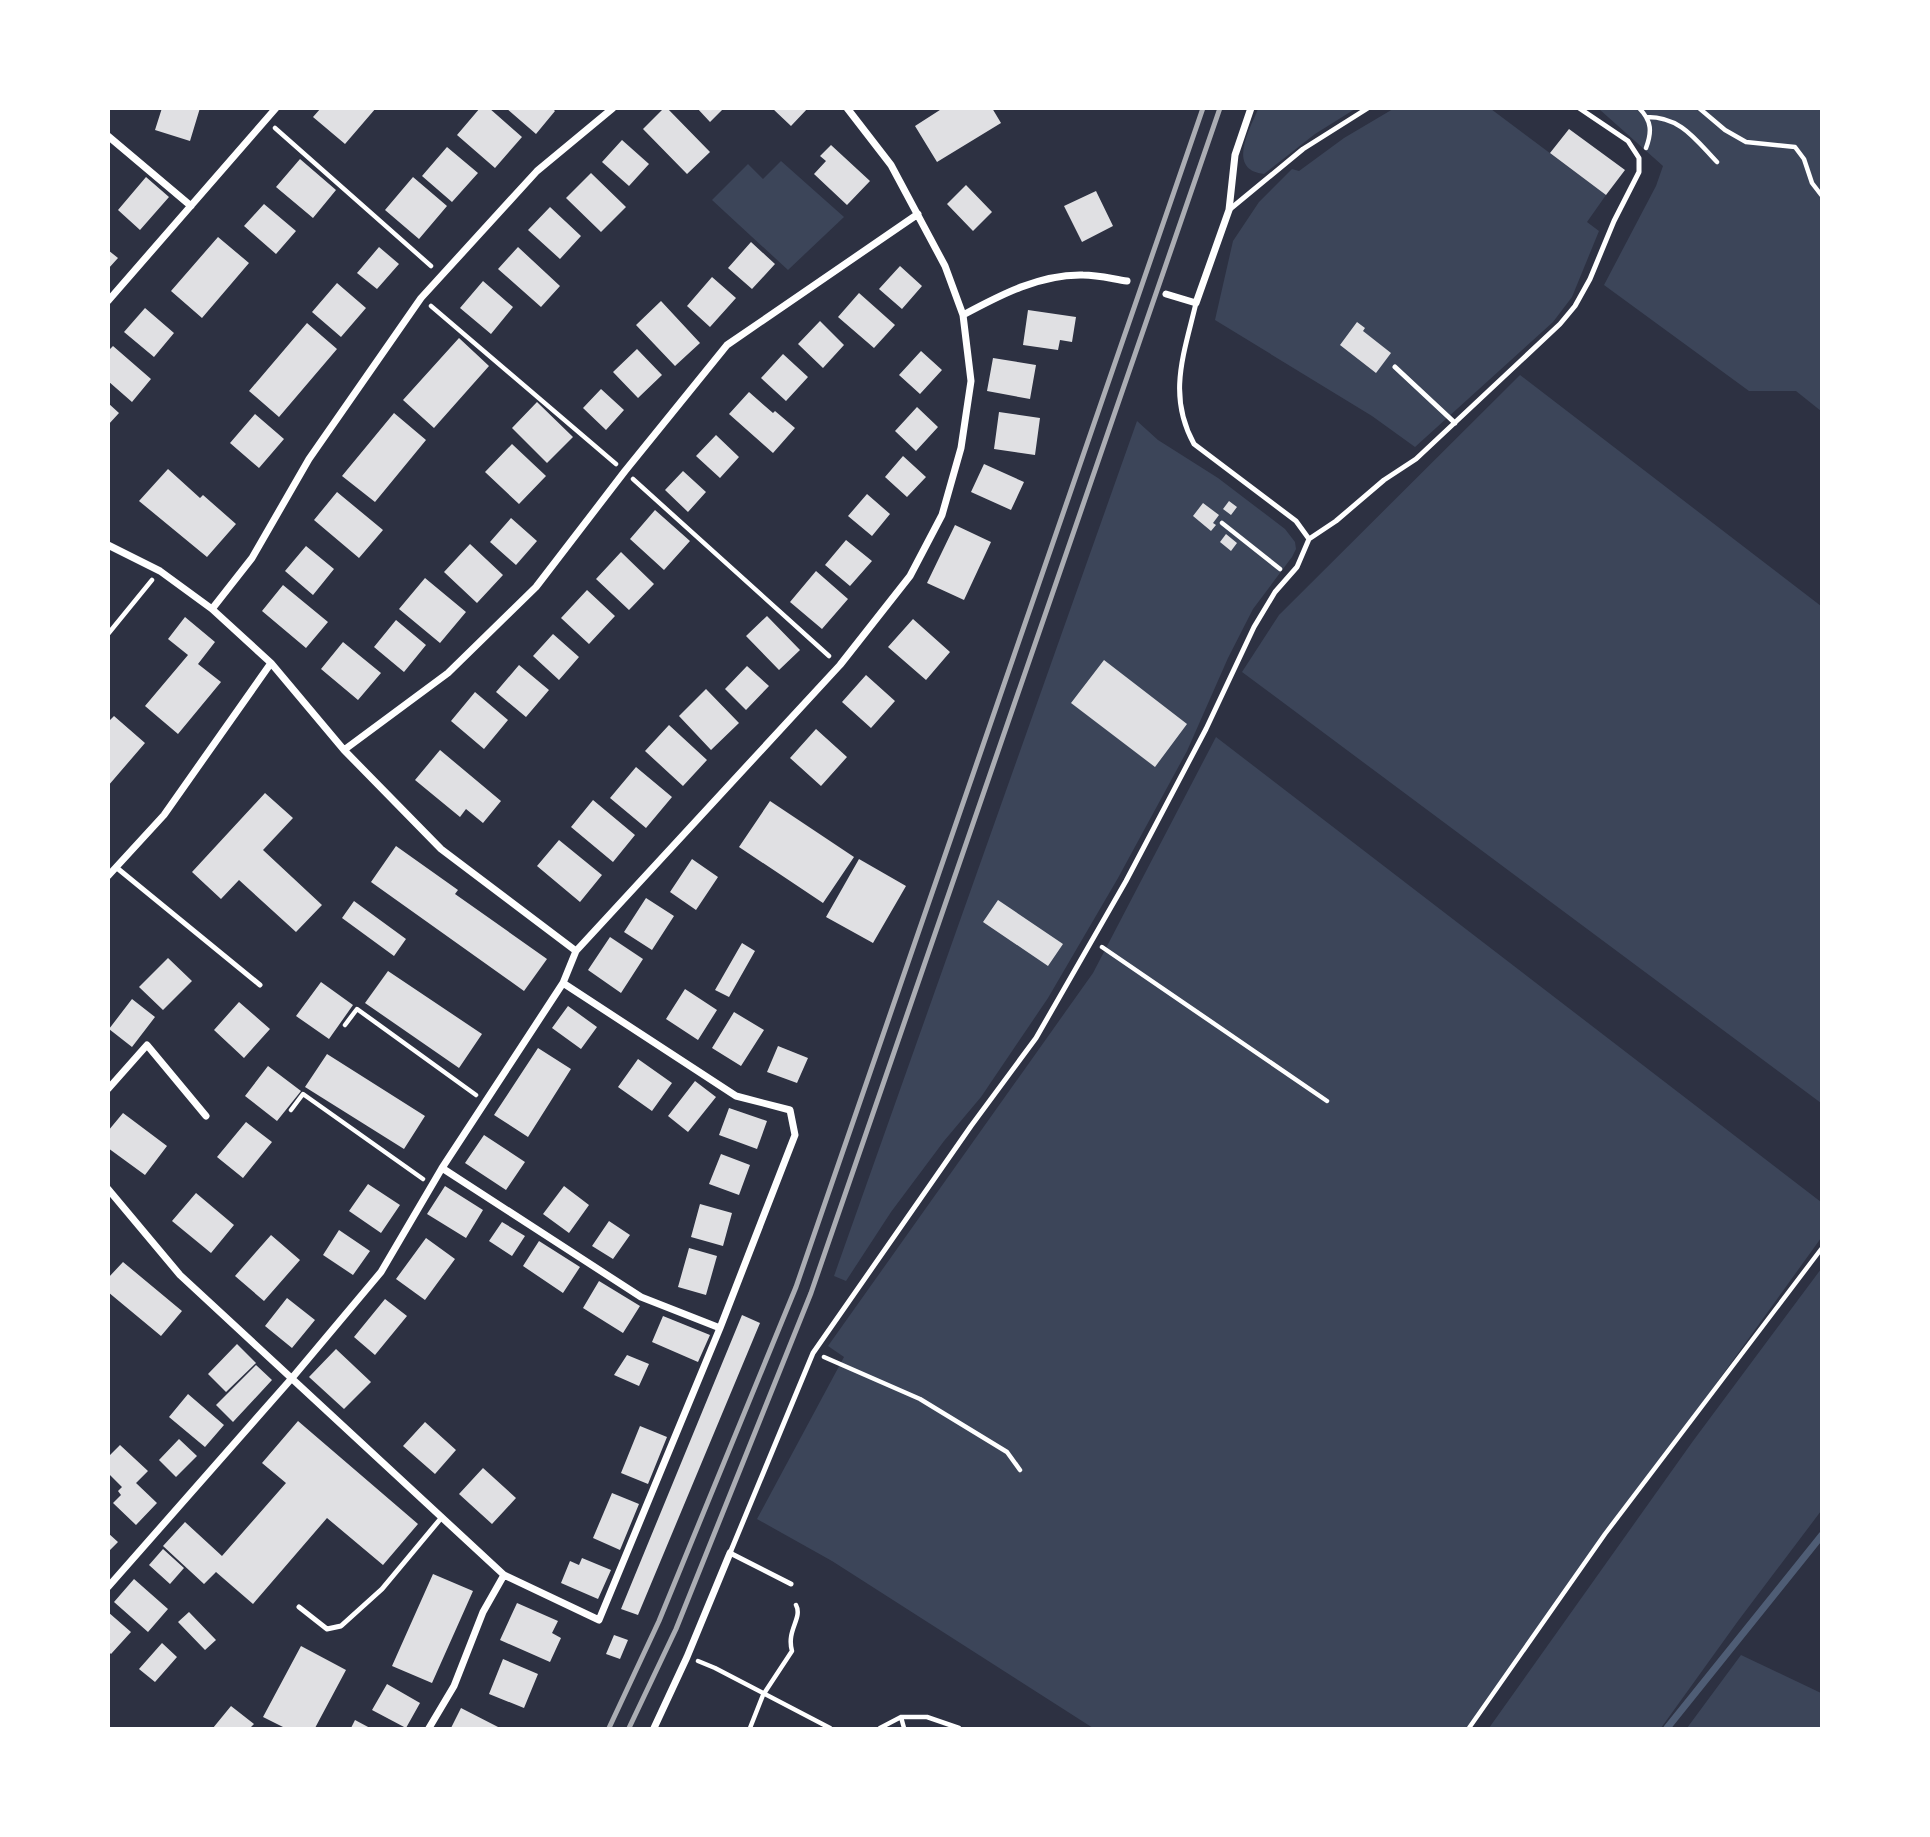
<svg xmlns="http://www.w3.org/2000/svg" width="1930" height="1837" font-family="'Work Sans',sans-serif">
<style>
.green{fill:#3c4559}
.lines{fill:none;stroke-linecap:round;stroke-linejoin:round}
.stream{stroke:#4f5d75;stroke-width:7}
.building{fill:#e0e0e3}
.path{stroke:#fff;stroke-width:4.5}
.service{stroke:#fff;stroke-width:5}
.minor{stroke:#fff;stroke-width:7}
.rail{stroke:#abadb3;stroke-width:5}
</style>
<rect width="100%" height="100%" fill="#2d3142"/>
<path class="green" d="M1258,109V108L1355,109L1315,134L1264,174C1226,170 1250,129 1258,109Z
M1393,109H1491L1606,195L1587,222L1599,231L1572,297L1553,322L1415,447L1372,416L1215,320L1233,241L1259,202L1292,169L1299,171L1344,138Z
M1599,109H1821V411L1796,391H1749L1604,285L1656,186L1663,166Z
M781,161L844,217L788,270L712,200L748,164L763,179Z
M1520,375L1821,606V1103L1242,672L1279,615Z
M1137,421L1158,440L1218,478L1285,529L1295,542L1296,549L1292,557L1253,609L1228,658L1187,751L1118,878L1048,998L981,1097L944,1141L891,1212L846,1281L834,1276Z
M1216,737L1821,1202V1238L1468,1728H1093L832,1561L757,1519L844,1357L828,1346L1093,973Z
M1821,1269V1511L1738,1621L1661,1728H1489L1693,1441Z
M1741,1655L1821,1693V1728H1687Z"/>
<g class="lines">
<path class="stream" d="M1667,1728L1822,1535"/>
</g>
<path class="building" d="M162,108H200L190,141L155,130Z
M321,108H376L345,144L313,117Z
M480,108H489L522,137L495,168L457,135Z
M506,108H552L555,111L536,134Z
M664,108H667L710,152L687,174L643,129Z
M697,108H724L710,122Z
M772,108H808L791,126Z
M943,108H992L1001,123L937,162L915,126Z
M1569,129L1625,170L1606,195L1550,153Z
M622,140L649,164L629,186L602,162Z
M831,145L870,181L847,205L814,174L826,161L820,156Z
M447,147L478,173L452,202L422,176Z
M300,159L336,190L313,218L276,187Z
M591,173L626,207L601,232L566,198Z
M146,177L169,197L140,230L118,210Z
M413,177L447,206L419,239L385,210Z
M966,185L992,212L973,231L947,204Z
M1096,191L1113,226L1082,242L1064,206Z
M264,204L296,231L276,254L244,226Z
M550,207L581,236L560,259L528,230Z
M218,237L249,263L202,318L171,291Z
M751,242L775,264L752,289L728,268Z
M379,247L399,264L377,289L357,273Z
M518,247L560,286L541,307L498,269Z
M108,250L118,258L108,269Z
M900,266L922,286L902,309L879,289Z
M712,277L736,298L710,327L687,306Z
M483,281L513,307L491,334L460,308Z
M337,283L366,308L341,337L312,312Z
M859,293L895,325L874,348L838,317Z
M661,301L700,343L675,366L636,325Z
M145,308L174,333L154,357L124,332Z
M1028,310L1076,317L1072,342L1060,340L1058,350L1023,345Z
M820,321L844,345L823,368L798,344Z
M1357,322L1365,328L1363,331L1391,353L1376,373L1340,345Z
M307,323L337,349L279,417L249,391Z
M459,338L489,366L434,428L403,400Z
M113,346L151,379L132,402L108,381V351Z
M637,349L662,375L638,398L613,372Z
M921,351L942,370L920,394L899,375Z
M783,354L808,377L786,401L761,378Z
M993,358L1036,365L1030,399L987,391Z
M601,389L624,410L606,430L583,408Z
M749,392L773,413L775,411L795,428L773,453L729,414Z
M537,402L573,437L547,463L512,428Z
M108,403L119,413L108,425Z
M917,407L938,427L916,451L895,431Z
M999,412L1040,418L1035,455L994,449Z
M394,413L426,440L375,502L342,476Z
M255,414L284,439L259,468L230,443Z
M716,435L739,457L720,478L696,456Z
M512,444L546,476L519,504L485,472Z
M903,456L926,477L907,497L885,477Z
M984,464L1024,482L1011,510L971,492Z
M168,469L200,498L203,495L236,524L207,557L139,501Z
M683,471L706,492L688,512L665,490Z
M337,492L383,530L359,558L314,520Z
M867,494L890,514L872,536L848,516Z
M1229,501L1237,507L1231,515L1223,509Z
M1203,503L1219,515L1213,523L1216,525L1211,531L1193,516Z
M655,510L690,541L664,570L630,539Z
M511,518L537,541L516,565L490,542Z
M955,525L991,542L964,600L927,583Z
M1226,534L1237,543L1231,551L1220,542Z
M846,540L872,561L850,586L825,565Z
M470,544L503,575L477,603L444,572Z
M306,546L334,569L313,595L285,571Z
M621,552L654,584L629,610L596,579Z
M816,571L848,599L822,629L790,602Z
M425,578L466,612L440,643L399,609Z
M283,585L328,622L306,648L262,611Z
M587,590L615,616L589,644L561,618Z
M767,616L800,650L779,670L746,636Z
M185,617L215,642L198,664L221,682L178,734L145,706L188,655L168,639Z
M913,619L950,652L926,680L888,647Z
M396,620L426,645L404,672L374,647Z
M553,634L579,657L559,680L533,656Z
M343,642L381,673L358,700L321,669Z
M1104,660L1187,724L1155,767L1071,703Z
M519,665L549,690L526,717L496,692Z
M747,666L769,686L746,710L725,689Z
M866,675L895,701L871,728L842,702Z
M706,689L739,723L711,750L679,716Z
M475,692L508,720L484,749L451,721Z
M114,716L145,743L108,786V722Z
M669,725L707,760L683,786L645,751Z
M816,729L847,757L821,786L790,758Z
M440,750L501,801L483,823L466,809L460,817L415,780Z
M636,767L672,797L646,828L610,798Z
M265,793L293,818L263,850L322,905L296,932L239,880L221,899L192,872Z
M593,800L635,835L613,862L571,827Z
M770,801L854,857L823,903L739,847Z
M559,840L602,875L580,902L537,866Z
M396,846L458,890L455,894L547,959L524,991L371,882Z
M692,859L718,877L696,910L670,892Z
M859,859L906,886L873,943L826,917Z
M646,898L674,916L652,950L624,932Z
M998,900L1063,944L1048,966L983,922Z
M354,901L406,939L394,956L342,918Z
M610,937L643,959L621,993L588,970Z
M742,943L755,951L729,997L715,990Z
M168,958L192,981L163,1010L139,987Z
M388,971L482,1034L459,1068L365,1003Z
M321,982L353,1005L329,1039L296,1016Z
M685,989L717,1010L698,1040L666,1019Z
M132,999L155,1017L132,1047L109,1029Z
M239,1002L270,1029L244,1058L214,1030Z
M568,1006L597,1027L581,1049L552,1028Z
M734,1012L764,1030L741,1066L712,1048Z
M778,1046L808,1058L797,1083L767,1072Z
M538,1048L571,1069L528,1137L494,1115Z
M327,1054L425,1116L404,1149L305,1087Z
M638,1059L672,1083L652,1111L618,1087Z
M268,1066L301,1091L277,1121L245,1096Z
M695,1081L716,1097L688,1132L668,1116Z
M729,1108L767,1121L757,1149L719,1135Z
M123,1113L167,1146L145,1175L108,1148V1131Z
M246,1122L272,1142L243,1178L217,1157Z
M484,1135L525,1162L506,1190L465,1163Z
M721,1154L750,1165L739,1195L709,1184Z
M368,1184L400,1205L381,1233L349,1211Z
M445,1186L483,1210L466,1238L427,1214Z
M564,1186L589,1205L569,1233L543,1214Z
M196,1193L234,1225L211,1253L172,1221Z
M700,1204L732,1213L723,1246L691,1237Z
M609,1221L630,1235L613,1259L592,1246Z
M502,1222L525,1236L512,1256L489,1241Z
M339,1230L370,1251L353,1275L323,1255Z
M271,1235L300,1260L264,1301L235,1276Z
M426,1238L455,1259L425,1300L396,1279Z
M539,1241L580,1267L563,1293L523,1266Z
M689,1248L717,1256L706,1295L678,1287Z
M123,1262L182,1311L161,1336L108,1292V1278Z
M599,1281L640,1306L623,1333L583,1308Z
M287,1298L315,1320L292,1348L265,1326Z
M385,1299L407,1316L375,1355L354,1337Z
M742,1315L760,1323L638,1615L621,1609Z
M663,1316L710,1335L698,1362L652,1342Z
M237,1344L256,1363L226,1392L208,1374Z
M336,1349L371,1382L344,1409L309,1377Z
M627,1355L649,1364L639,1386L614,1375Z
M256,1365L272,1380L233,1422L216,1405Z
M188,1394L224,1425L205,1447L169,1417Z
M298,1421L418,1524L383,1565L327,1518L253,1604L216,1572L204,1584L163,1546L185,1522L222,1556L286,1483L262,1463Z
M425,1422L456,1450L435,1474L403,1446Z
M640,1426L667,1437L648,1484L621,1473Z
M179,1439L197,1456L176,1477L159,1460Z
M120,1445L148,1471L136,1483L157,1503L136,1525L113,1503L121,1495L118,1491L122,1487L108,1473V1457Z
M483,1468L516,1498L492,1524L459,1494Z
M612,1493L639,1504L620,1550L593,1538Z
M108,1533L118,1542L108,1552Z
M163,1549L184,1568L170,1584L149,1565Z
M582,1558L611,1570L598,1599L561,1583L570,1561L579,1565Z
M433,1574L473,1591L432,1683L392,1666Z
M134,1579L168,1609L148,1632L114,1602Z
M517,1603L558,1621L552,1633L561,1638L550,1662L500,1640Z
M108,1612L131,1632L111,1654L108,1651Z
M189,1612L216,1640L205,1650L178,1622Z
M614,1635L628,1640L620,1659L606,1654Z
M162,1643L177,1657L155,1682L139,1669Z
M301,1646L346,1670L315,1728H285L263,1717Z
M503,1659L538,1674L524,1708L489,1694Z
M387,1684L420,1703L406,1728L372,1710Z
M231,1706L254,1724L250,1728H213Z
M461,1708L500,1728H451Z
M355,1720L370,1728H351Z"/>
<g class="lines">
<path class="path" d="M1639,108C1652,121 1652,132 1646,148
M1699,108L1725,130L1746,142L1795,147L1804,159L1812,183L1822,196
M1647,117C1681,117 1695,139 1717,162
M275,128L431,266
M431,306L616,464
M633,479L829,656
M1222,523L1280,569
M108,634L152,580
M1102,947L1327,1101
M345,1025L357,1009L476,1095
M291,1110L303,1094L423,1179
M824,1357L920,1399L1007,1452L1020,1470
M698,1661L715,1668L830,1728
M901,1717L904,1728
M750,1728L763,1695L792,1651C786,1630 803,1618 796,1605
M880,1728L901,1717H927L959,1728
M1469,1728L1605,1534L1822,1248"/>
<path class="service" d="M1229,210L1303,149L1368,108
M1395,367L1455,423
M1309,539L1336,521L1384,480L1416,459L1560,324L1575,306L1590,279L1614,221L1639,172V158L1628,141L1579,108
M117,868L260,985
M791,1584L730,1553L813,1353L971,1126L1036,1038L1126,881L1206,729L1254,627L1275,592L1297,567L1309,539L1296,521L1194,444C1167,395 1184,354 1196,303
M299,1607L327,1629L341,1626L382,1589L442,1517"/>
<path class="minor" d="M108,136L191,206
M1166,294L1196,303L1229,210L1235,155L1251,108
M108,301L276,108
M963,315C1000,295 1040,274 1083,275C1098,275 1113,279 1127,281
M108,545L160,571L212,609L271,663L344,750L441,849L576,951
M212,609L252,558L309,459L421,298L537,171L613,108
M344,750L448,673L536,587L625,471L727,345L918,214
M108,876L164,815L271,663
M108,1089L147,1045L206,1116
M442,1168L641,1297L720,1328
M108,1189L180,1275L504,1575L599,1620L720,1328L795,1135L790,1110L736,1096L563,983
M108,1587L292,1378L381,1272L442,1168L563,983L576,951L840,665L910,576L942,515L961,448L971,381L963,315L945,266L891,165L847,108
M429,1728L454,1686L483,1612L504,1575
M654,1728L687,1657L730,1553"/>
<path class="rail" d="M609,1728L659,1621L796,1287L1203,108
M629,1728L676,1629L811,1293L1220,108"/>
</g>
<rect width="1930" height="1837" fill="none" stroke="#ffffff" stroke-width="220"/>
</svg>
